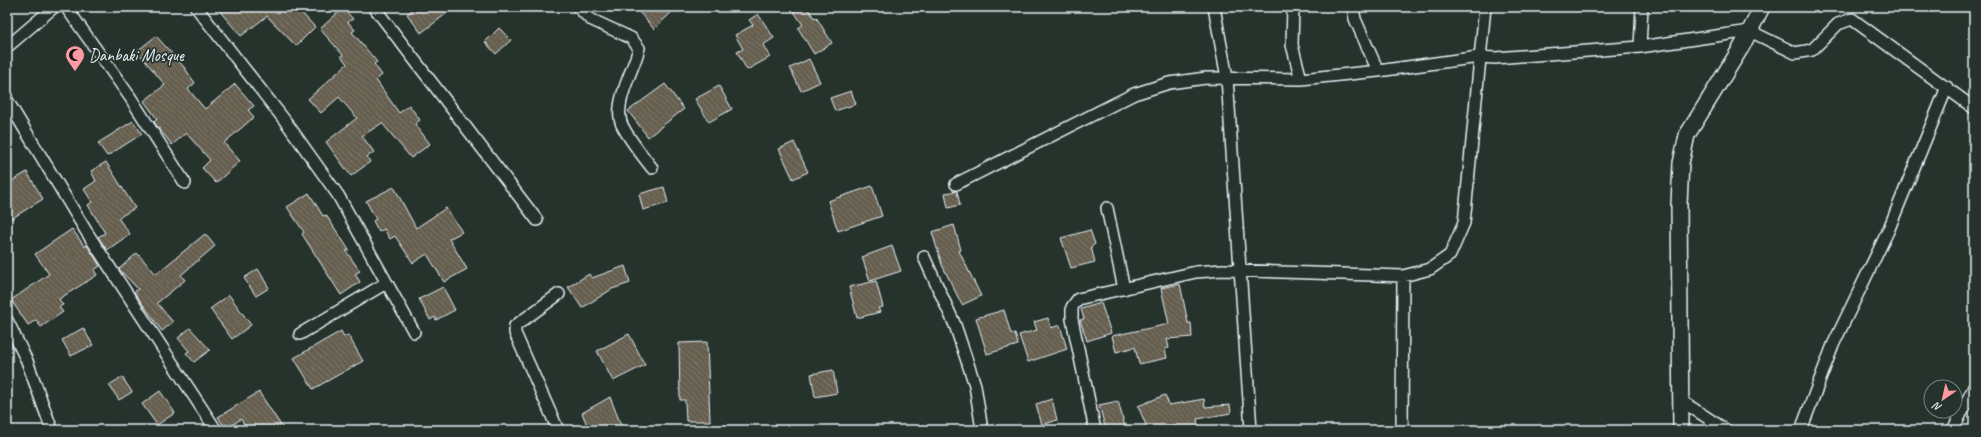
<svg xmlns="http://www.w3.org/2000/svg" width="1981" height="437" font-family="Caveat,sans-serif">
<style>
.building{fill:url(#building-back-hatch);stroke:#e8f1f8}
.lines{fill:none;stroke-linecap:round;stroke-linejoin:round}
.street-casing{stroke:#e8f1f8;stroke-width:14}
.secondary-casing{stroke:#e8f1f8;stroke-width:18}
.street{stroke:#26332d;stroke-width:11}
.secondary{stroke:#26332d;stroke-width:15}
.labels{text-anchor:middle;stroke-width:3.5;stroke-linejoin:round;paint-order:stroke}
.poi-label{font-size:17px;fill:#e8f1f8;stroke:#26332d;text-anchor:start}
</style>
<defs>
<pattern id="building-back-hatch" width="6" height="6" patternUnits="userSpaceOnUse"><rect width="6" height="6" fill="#665f4f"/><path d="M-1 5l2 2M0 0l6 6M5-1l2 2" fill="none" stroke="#7c7669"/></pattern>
</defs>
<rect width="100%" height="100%" fill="#26332d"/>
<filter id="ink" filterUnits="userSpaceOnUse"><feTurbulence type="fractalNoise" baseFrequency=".025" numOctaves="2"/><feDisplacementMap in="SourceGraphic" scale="8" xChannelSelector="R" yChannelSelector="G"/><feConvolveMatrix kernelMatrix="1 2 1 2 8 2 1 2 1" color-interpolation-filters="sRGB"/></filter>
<g filter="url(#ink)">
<path class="building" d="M216,7H296L315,27L296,46L267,16L241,36Z
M416,7H455L421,33L407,14Z
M644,7H677L654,29L639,12Z
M791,7H807L814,18L816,17L832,43L814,54L798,28L803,25Z
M343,8L353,19L348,22L355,30L352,32L377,62L374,64L382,75L376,80L399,113L409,105L420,120L415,124L430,144L411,158L382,123L362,136L374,152L367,157L370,162L351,176L326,142L357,118L339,97L321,113L308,99L347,64L341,56L343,55L320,29Z
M758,14L774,38L763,45L770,57L747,70L737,52L743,49L735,35L753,25L749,20Z
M499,28L511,40L496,54L485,42Z
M156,36L184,67L195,83L188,89L205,109L235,84L254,106L248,110L254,117L224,143L240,161L216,183L202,168L210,160L186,133L172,145L154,122L157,119L144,101L165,85L137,51Z
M809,59L820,82L801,91L790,68Z
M665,84L684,109L648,137L628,111Z
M719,86L732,109L709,122L695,99Z
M851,91L856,104L835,111L830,98Z
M133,121L142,134L107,156L98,143Z
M794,142L808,172L793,179L779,149Z
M106,162L135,208L118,218L130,234L107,250L98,237L105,233L88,205L92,202L84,189L96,181L91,171Z
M27,172L43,199L11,219L7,212V184Z
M872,186L882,216L838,231L828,201Z
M394,187L416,228L446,208L462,232L449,239L467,269L444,282L427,254L413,263L395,236L390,239L384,229L379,232L373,221L376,219L366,201Z
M664,187L668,203L643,210L639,194Z
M957,191L960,205L948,208L945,193Z
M309,193L323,216L326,215L349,250L346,251L360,271L355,274L360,282L341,295L302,234L304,232L287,207Z
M954,225L961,250L959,251L981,296L962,305L942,265L932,232Z
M72,229L85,247L87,245L100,266L94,270L97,275L59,299L63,305L59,307L63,312L41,327L36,320L28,325L11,300L49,274L35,254Z
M1090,230L1095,244L1091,247L1095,262L1071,268L1061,238Z
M205,234L215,246L181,275L185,280L157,303L173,322L162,331L134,292L138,289L119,269L137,253L156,274Z
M892,246L901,271L870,281L862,257Z
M625,266L630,283L612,289L582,308L568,287L589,274L592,278Z
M258,269L269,288L256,296L244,278Z
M876,281L883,307L878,308L880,312L857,318L849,287Z
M1180,284L1188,323H1191L1192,337L1167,339L1169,348L1165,349L1167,358L1139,364L1135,347L1116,352L1112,336L1169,324L1161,288Z
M443,287L455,310L436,320L435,317L430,320L419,299Z
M229,295L251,325L232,339L210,309Z
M1101,303L1111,333L1087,341L1080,320L1084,319L1081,309Z
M1004,310L1011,334L1015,333L1018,345L987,354L976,318Z
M1048,318L1051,328L1060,325L1067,349L1028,362L1019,335L1037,330L1034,322Z
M83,328L93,345L71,356L62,340Z
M190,328L210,350L194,362L186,353L189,351L178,338Z
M341,331L344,337L348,335L363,361L313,389L294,358Z
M629,334L645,365L613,381L597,351Z
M707,342L710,421H686L685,400H680L679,343Z
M833,370L837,393L815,397L811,374Z
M122,377L132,392L119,400L109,385Z
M160,391L175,413L157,425L142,404Z
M259,392L284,430H247L241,419L226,429L218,417Z
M1165,395L1169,405L1204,399L1205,407L1230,405L1231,413L1197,419L1199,430H1176L1175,424L1159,430H1148L1138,406Z
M610,397L623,430H589L582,413Z
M1052,399L1057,420L1042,425L1036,404Z
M1118,401L1126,430H1106L1099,405Z"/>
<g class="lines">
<defs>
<path id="street" d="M66,7L130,97L185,183
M196,7L286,122L338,195L414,332
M374,7L537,220
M578,7L590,19L631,38L639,48C634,70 611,106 623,127C631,142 642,155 652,168
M1214,7L1227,78L1251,430
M1293,7L1292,45L1301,79
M1353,7L1355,19L1378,71
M7,47L54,7
M1640,47L1642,7
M7,100L86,231L216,430
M956,184L1134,94L1169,83L1206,78L1301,79L1378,71L1479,57L1495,58L1640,47L1750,31L1795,53L1812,50L1838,24L1852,19L1974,108
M1107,208L1124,289
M924,257L955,325L975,385L982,430
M7,320L27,361L52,430
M300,334L386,283
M1680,400L1726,430
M558,430L515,333V326L559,294
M1095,430L1072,319V307L1078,299L1196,272L1222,270L1403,276L1430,269L1450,255L1464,223L1485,7
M1402,430L1403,276
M1801,430L1833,345L1888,231L1947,87
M1953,430L1974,387"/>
<path id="secondary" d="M1681,430L1679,204L1681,163L1687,135L1742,46L1762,7"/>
</defs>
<use href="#street" class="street-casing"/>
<use href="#secondary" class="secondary-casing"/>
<use href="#street" class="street"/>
<use href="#secondary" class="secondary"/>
</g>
</g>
<defs>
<symbol id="mosque-pin" viewBox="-11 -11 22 30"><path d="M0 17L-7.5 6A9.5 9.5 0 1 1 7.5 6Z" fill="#ff9aa2" stroke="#26332d"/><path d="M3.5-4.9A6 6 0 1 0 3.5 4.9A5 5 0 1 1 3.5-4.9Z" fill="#111"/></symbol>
</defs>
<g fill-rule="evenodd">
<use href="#mosque-pin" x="64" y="44" width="22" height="30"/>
</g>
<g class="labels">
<g class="poi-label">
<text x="89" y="61">Danbaki Mosque</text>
</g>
</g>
<rect width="1981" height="437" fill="none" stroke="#26332d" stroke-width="24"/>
<rect x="12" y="12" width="1957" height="413" fill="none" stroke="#e8f1f8" stroke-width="1.5" filter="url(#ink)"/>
<g transform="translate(1943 399) rotate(214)"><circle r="19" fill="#26332d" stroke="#747f7e"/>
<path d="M0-3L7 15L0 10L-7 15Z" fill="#ff9aa2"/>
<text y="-6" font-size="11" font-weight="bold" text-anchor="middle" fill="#e8f1f8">N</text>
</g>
</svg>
